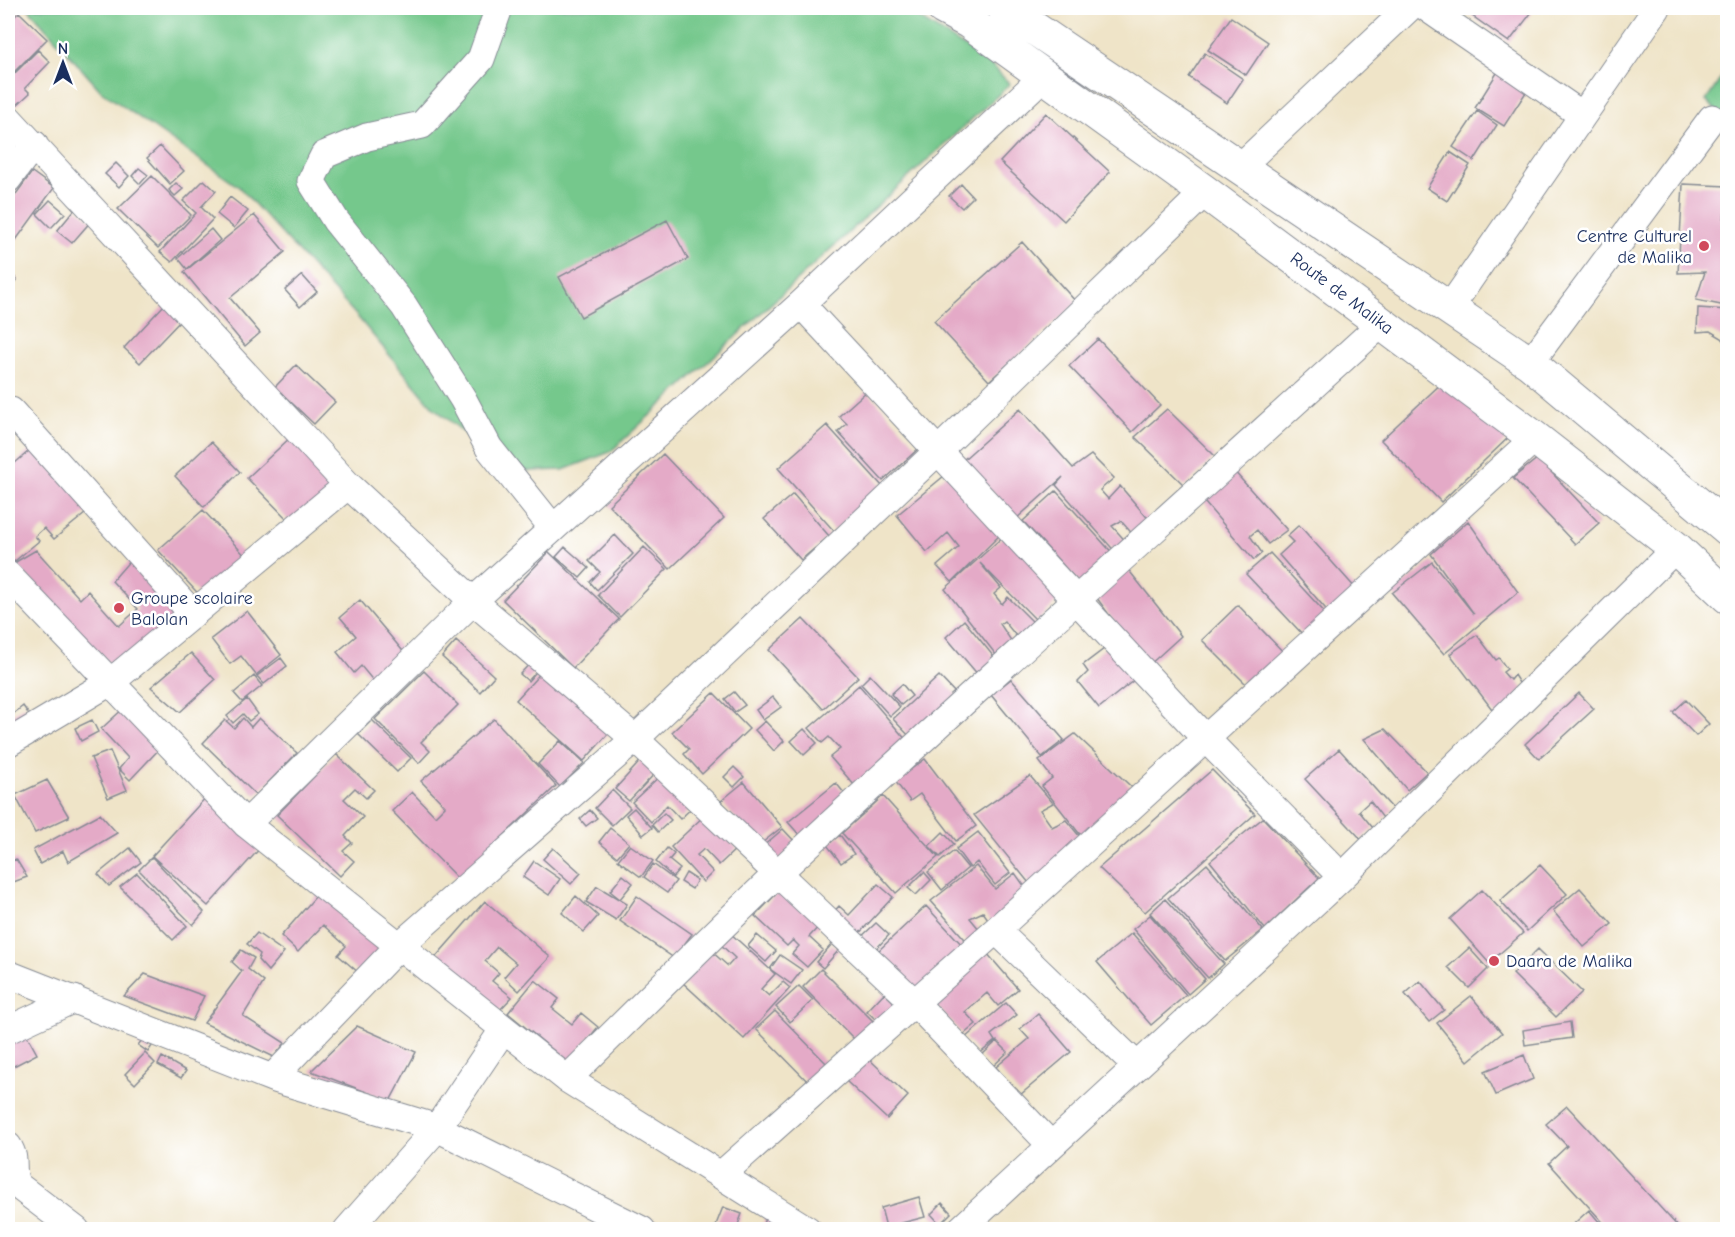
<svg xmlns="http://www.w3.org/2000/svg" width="1735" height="1237" font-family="'Comic Neue',sans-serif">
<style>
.green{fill:#74c88c;stroke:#487c75;stroke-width:1.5}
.building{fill:#e4aac7}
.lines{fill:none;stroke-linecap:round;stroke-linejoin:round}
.minor-casing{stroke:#858a93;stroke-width:29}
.secondary-casing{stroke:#858a93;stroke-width:35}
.minor{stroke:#fff;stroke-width:27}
.secondary{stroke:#fff;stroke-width:33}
.poi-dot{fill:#d1495b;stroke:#fff;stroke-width:2}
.labels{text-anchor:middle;stroke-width:5;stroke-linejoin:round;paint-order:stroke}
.poi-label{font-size:18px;fill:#1b2f5e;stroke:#fff;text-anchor:start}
.street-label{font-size:18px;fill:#1b2f5e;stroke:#fff}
</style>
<rect width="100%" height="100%" fill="#fff"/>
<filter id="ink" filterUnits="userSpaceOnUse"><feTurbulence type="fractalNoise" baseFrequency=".0167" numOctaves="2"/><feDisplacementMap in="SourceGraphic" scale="12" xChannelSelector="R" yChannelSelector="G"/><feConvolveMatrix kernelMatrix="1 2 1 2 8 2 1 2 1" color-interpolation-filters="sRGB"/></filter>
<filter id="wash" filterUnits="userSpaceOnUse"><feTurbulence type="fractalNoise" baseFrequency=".008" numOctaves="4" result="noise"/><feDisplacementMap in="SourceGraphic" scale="24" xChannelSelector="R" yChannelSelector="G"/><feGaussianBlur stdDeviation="1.35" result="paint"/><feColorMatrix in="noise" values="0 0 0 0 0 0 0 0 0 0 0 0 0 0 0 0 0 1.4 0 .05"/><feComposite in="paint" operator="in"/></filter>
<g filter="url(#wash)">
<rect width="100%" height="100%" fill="#efe4c8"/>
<path class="green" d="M28,8H903L987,61L1010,84L610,452L563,470L527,471L494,457L433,407L356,315L239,187L101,91Z
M1727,69V119L1706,101Z"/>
<g id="blocks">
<path class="building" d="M1461,8H1535L1509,42Z
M19,12L47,39L8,78V23Z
M1231,17L1268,42L1246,75L1208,50Z
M38,50L50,62L25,88L30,93L16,106L8,97V80Z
M1205,53L1243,79L1227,103L1189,77Z
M1500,68L1530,86L1504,126L1475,108Z
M1477,111L1497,125L1474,161L1453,147Z
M1046,113L1110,172L1064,221L1000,162Z
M8,139L23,150L8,165Z
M160,146L184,171L170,184L147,158Z
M1450,152L1470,165L1447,201L1427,188Z
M116,163L129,176L119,187L105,174Z
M139,168L148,175L140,184L132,176Z
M32,172L54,188L8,251V205Z
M152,176L191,215L158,248L118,209Z
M204,180L216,191L201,207L213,219L172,262L160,252L196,213L183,201Z
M176,183L183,189L175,196L169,190Z
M961,184L973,197L962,208L949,196Z
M1683,184L1727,186L1724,221H1728L1726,306L1696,300L1705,272L1678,273Z
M230,197L248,211L234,228L217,214Z
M50,200L65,213L51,228L37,214Z
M76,208L92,220L72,243L57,231Z
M254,215L285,252L230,298L260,333L245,346L184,272Z
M667,220L688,259L581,317L559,277Z
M211,229L220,240L187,269L178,258Z
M1022,242L1077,303L989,381L934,321Z
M8,268L17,280L8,287Z
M302,275L317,292L300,307L285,290Z
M165,304L182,319L140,363L124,348Z
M1698,308L1728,310V345L1722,338L1710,331L1697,332Z
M1098,339L1160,405L1132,432L1069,366Z
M296,365L335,402L314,424L275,387Z
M1445,380L1510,436L1441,502L1381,440Z
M867,391L919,448L883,481L838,432L847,424L839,416Z
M1020,409L1073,468L1091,455L1114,478L1100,490L1108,499L1120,486L1151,522L1136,538L1121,521L1112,526L1129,545L1118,555L1056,485L1063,477L1016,519L963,460Z
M1167,409L1215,456L1185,486L1135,437Z
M827,425L883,487L834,531L778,468Z
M293,435L340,485L295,527L247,478Z
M211,442L240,472L204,507L175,476Z
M36,445L91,509L54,539L44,528L35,536L39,541L10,565L8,562V490L10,488L8,484V469Z
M663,454L724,518L670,569L609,505Z
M1538,458L1599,523L1575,544L1513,478Z
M1232,469L1287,530L1268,544L1257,530L1250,536L1262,553L1254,560L1199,496Z
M950,471L1003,532L952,582L937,566L959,547L948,533L927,552L897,515Z
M1056,491L1116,557L1083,587L1023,521Z
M793,494L829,536L801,560L764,519Z
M203,510L249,560L205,601L158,550Z
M1468,521L1518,592L1444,654L1392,593L1432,562L1474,614L1431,554Z
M1299,525L1357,590L1331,615L1279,555L1293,542L1287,536Z
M1007,533L1066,593L1037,621L980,563L1001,588L994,594L1002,604L1008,597L1035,624L1021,642L1004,621L1000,624L1016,648L1000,660L945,589Z
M615,535L633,554L597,590L590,582L600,572L589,561Z
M565,547L589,568L580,578L556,557Z
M644,547L667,569L620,617L598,595Z
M36,550L80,599L88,591L119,626L138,609L112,581L132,558L182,612L113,668L14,563Z
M549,552L619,619L573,668L503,600Z
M1270,553L1329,617L1306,638L1246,574Z
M1127,568L1181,636L1147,667L1094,594Z
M360,600L407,656L375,683L361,666L354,673L337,652L356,636L340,617Z
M1238,605L1288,657L1253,691L1202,640Z
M247,611L281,655L256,675L241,656L230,664L211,639Z
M803,619L858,677L823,709L769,650Z
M964,620L998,662L979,676L946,637Z
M1477,635L1496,660L1499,658L1507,669L1503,672L1510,680L1514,675L1523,689L1498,717L1450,654Z
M456,641L494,676L480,692L442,657Z
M1108,646L1139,676L1099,708L1078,682L1088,672L1083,665Z
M191,653L215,680L180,712L151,687Z
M536,657L543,664L528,681L520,674Z
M281,658L287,666L264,684L257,676Z
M547,666L615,726L584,761L516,700Z
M424,671L458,705L421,742L430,751L419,763L375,719Z
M870,675L900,707L890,716L861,684Z
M254,676L262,686L242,702L234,693Z
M939,676L957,695L911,738L893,719Z
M1011,679L1064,740L1042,757L991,695Z
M902,684L912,696L901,705L891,694Z
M859,685L907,741L855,786L830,757L840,749L829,737L822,743L809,728Z
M734,692L745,705L735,712L725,699Z
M714,693L749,729L702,774L684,754L689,749L672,732Z
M1579,693L1594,709L1539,759L1525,744Z
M773,697L781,707L763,720L756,710Z
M247,699L258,714L249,721L243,714L233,723L227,716Z
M1686,700L1709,724L1696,736L1673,712Z
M23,706L35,723L8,738V718Z
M125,707L164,744L130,780L119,769L128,758L101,729Z
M243,718L251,727L259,718L297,753L256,795L203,743L225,720L234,728Z
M494,719L556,786L458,879L392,811L412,792L435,816L445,806L421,781Z
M92,720L98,732L81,741L75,728Z
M372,720L411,758L397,772L358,734Z
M765,721L784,741L774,751L755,730Z
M804,729L817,743L804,755L791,741Z
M1385,729L1427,772L1407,790L1364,739Z
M1075,734L1141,796L1086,842L1042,786L1052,778L1039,761Z
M560,741L584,763L560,787L538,764Z
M1339,749L1393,809L1383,818L1370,801L1359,811L1373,828L1361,839L1305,779Z
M110,751L127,790L108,798L91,758Z
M336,754L374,790L366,798L355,788L344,799L363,817L345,836L352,843L343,851L354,861L340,876L277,815Z
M645,756L659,769L629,801L615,789Z
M925,759L976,826L956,841L920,794L910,801L895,781Z
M734,767L744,777L734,787L724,777Z
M1212,770L1255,814L1145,912L1099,868Z
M663,773L695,805L680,819L667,805L651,822L632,802Z
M1030,776L1053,803L1040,810L1052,827L1066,820L1085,843L1033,888L974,815Z
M47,780L69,817L35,833L15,795Z
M744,782L782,827L758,846L721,801Z
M836,783L849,799L802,838L788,822Z
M612,790L630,808L612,825L595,808Z
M208,795L263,845L208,906L152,856Z
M883,796L938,857L896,893L842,833Z
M634,808L652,828L643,835L626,815Z
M590,810L597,818L586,826L580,819Z
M664,813L671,820L658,832L652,825Z
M100,814L117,833L68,862L63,851L40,864L33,850Z
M706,814L737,848L719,865L704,849L697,855L713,872L703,882L671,847Z
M1263,818L1319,878L1265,929L1210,861Z
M610,828L629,843L617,857L599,842Z
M783,829L797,844L776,862L762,847Z
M943,832L954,844L940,857L929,846Z
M978,832L1010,873L995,885L977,862L970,868L956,849Z
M840,835L854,854L841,863L827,845Z
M630,845L653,861L641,877L618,860Z
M130,848L141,862L109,886L98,874Z
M553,848L581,873L571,884L543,859Z
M667,848L674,854L669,860L680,869L673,877L656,862Z
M954,851L968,868L942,890L928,872Z
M152,857L204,912L193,925L139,870Z
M16,859L27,877L8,884V863Z
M534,861L560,879L549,895L523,877Z
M653,864L676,881L667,893L644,877Z
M1207,864L1263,930L1225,961L1168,898Z
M1540,865L1567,894L1527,931L1500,901Z
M976,866L995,889L1015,873L1030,894L993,926L983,912L970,918L984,935L971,946L931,901Z
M924,872L931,880L916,895L908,888Z
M137,873L187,926L173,940L120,887Z
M686,873L697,880L692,889L681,882Z
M623,875L633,883L620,899L610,891Z
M878,884L893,897L854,939L830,916L839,906L849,915Z
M597,886L627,904L616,920L586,902Z
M784,886L823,922L809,937L823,950L807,967L792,954L799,946L793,940L787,946L755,916Z
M323,888L383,946L359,973L338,955L346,946L323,925L298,952L281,936Z
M1580,888L1612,924L1584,947L1553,911Z
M1482,890L1523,933L1489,963L1450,919Z
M576,896L598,916L584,932L562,913Z
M637,896L692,934L674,958L620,921Z
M1165,899L1224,964L1208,978L1150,913Z
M485,901L550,957L519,991L504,977L516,963L497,947L485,961L499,973L492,981L512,997L497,1013L434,959Z
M926,906L964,947L915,993L877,952Z
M1150,915L1205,979L1188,994L1133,929Z
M876,923L889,935L873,952L859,939Z
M729,932L775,974L761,989L769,996L783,982L790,988L744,1039L682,982L711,951L728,966L735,958L719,943Z
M257,933L284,952L268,971L258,960L260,954L247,944Z
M1132,933L1186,995L1151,1025L1097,962Z
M757,935L776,951L766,962L748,946Z
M832,944L839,950L823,968L816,962Z
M1469,948L1488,969L1469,988L1448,967Z
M1538,949L1582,992L1556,1017L1513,974Z
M241,950L254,958L248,969L264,982L243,1016L285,1043L274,1057L204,1023L242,971L232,962Z
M986,952L1018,989L998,1006L987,993L965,1012L976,1024L963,1035L931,1000Z
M780,955L802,970L791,984L770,969Z
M821,969L880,1028L861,1046L803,987Z
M145,974L204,996L192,1021L124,996Z
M535,980L559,999L552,1008L572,1024L581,1013L598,1027L569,1063L508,1013Z
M1420,981L1444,1010L1429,1022L1405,994Z
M799,986L813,1000L790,1022L776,1007Z
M884,993L901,1009L883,1027L867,1011Z
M1471,996L1502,1033L1468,1061L1437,1023Z
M1006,1003L1017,1015L991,1035L995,1041L979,1054L965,1038Z
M775,1011L830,1067L812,1086L756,1029Z
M1038,1014L1071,1052L1020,1095L996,1067L1029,1039L1020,1029Z
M1570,1022L1572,1038L1525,1045L1523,1030Z
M357,1026L416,1052L390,1101L311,1071Z
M25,1032L37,1054L10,1068L8,1040Z
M143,1039L152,1046L148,1052L138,1045Z
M997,1041L1008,1052L992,1067L981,1056Z
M145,1053L155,1063L135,1084L125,1074Z
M1524,1055L1533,1079L1496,1095L1485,1071Z
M162,1057L186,1071L181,1078L158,1065Z
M868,1058L908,1096L887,1119L846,1081Z
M1567,1106L1681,1230H1610L1549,1163L1567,1146L1546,1124Z
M919,1197L925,1217L886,1227L881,1208Z
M942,1203L951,1213L940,1224L931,1214Z
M723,1207L742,1214L736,1230H714Z
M1589,1210L1606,1230H1567Z
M767,1213L785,1220L781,1230L761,1229Z"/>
</g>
</g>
<g filter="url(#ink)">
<use href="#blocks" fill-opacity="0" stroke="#858a93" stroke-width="1.5"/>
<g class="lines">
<defs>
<path id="minor" d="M499,8L481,59L422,125L367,137L324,155L311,181L336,221L404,306L463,399L489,448L552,527
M1427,8L1582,115
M8,118L348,485L473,601L635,739L915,1003L1051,1145
M1239,168L1409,8
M8,179L34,144
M801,304L1205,738L1342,877
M1449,309L1657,8
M1530,363L1712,118
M11,411L193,614
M8,575L246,824L567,1079L808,1230
M8,743L112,681L348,485
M246,824L473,601L801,304L1044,76
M996,930L1137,1066
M8,974L272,1078L437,1128L347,1230
M8,1030L74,999
M503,1030L437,1128L642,1230
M272,1078L398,947L635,739L937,452L1205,192
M567,1079C638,1010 707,940 779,872C978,686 1182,506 1382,323
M8,1146C18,1161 9,1170 17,1185L76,1230
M721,1175L996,930L1535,438
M960,1230L1342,877L1676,548"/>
<path id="secondary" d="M943,8L969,22L1205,192L1535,438L1676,548L1728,597
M1004,8L1530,363L1728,529"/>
</defs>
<use href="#minor" class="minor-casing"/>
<use href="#secondary" class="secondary-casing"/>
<use href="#minor" class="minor"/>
<use href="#secondary" class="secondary"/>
</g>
</g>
<g class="poi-dot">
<circle cx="1704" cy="246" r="6"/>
<circle cx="119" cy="608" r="6"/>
<circle cx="1494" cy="961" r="6"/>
</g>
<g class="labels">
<g class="poi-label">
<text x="1692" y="242" text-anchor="end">Centre Culturel<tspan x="1692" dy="21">de Malika</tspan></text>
<text x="131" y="604">Groupe scolaire<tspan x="131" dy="21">Balolan</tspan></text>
<text x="1506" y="967">Daara de Malika</text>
</g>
<g class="street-label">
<text transform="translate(1342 293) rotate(37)" y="6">Route de Malika</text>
</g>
</g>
<rect width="1735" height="1237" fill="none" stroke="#fff" stroke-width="30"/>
<g transform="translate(63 63)" stroke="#ffffff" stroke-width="4.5" paint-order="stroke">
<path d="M0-4.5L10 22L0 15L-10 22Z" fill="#1b2f5e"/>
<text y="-9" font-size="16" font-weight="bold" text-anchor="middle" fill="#1b2f5e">N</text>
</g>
</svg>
